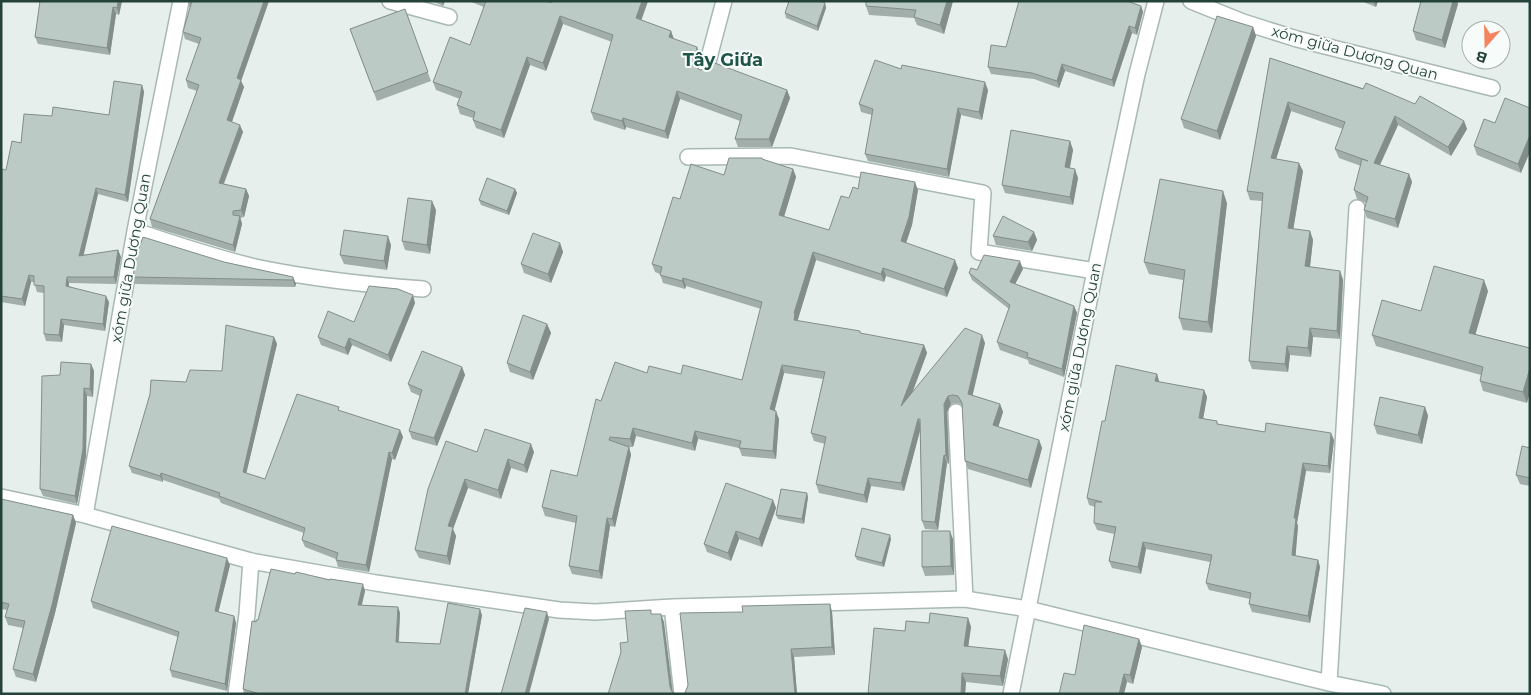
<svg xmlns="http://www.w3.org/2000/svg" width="1531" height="695" font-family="Montserrat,sans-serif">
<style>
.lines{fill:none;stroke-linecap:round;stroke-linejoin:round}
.minor-casing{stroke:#a8b8b2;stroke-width:18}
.minor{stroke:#fff;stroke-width:15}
.wall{fill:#a1aea9}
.shaded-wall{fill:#838d89}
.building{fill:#bbcac4;stroke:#838d89}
.labels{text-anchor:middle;stroke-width:4;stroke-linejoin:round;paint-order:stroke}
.street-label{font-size:15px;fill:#24423a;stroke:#f7fbf9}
.quarter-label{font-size:18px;font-weight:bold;fill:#1f5548;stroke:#f7fbf9}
</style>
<rect width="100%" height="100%" fill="#e6efeb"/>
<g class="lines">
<defs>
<path id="minor" d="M390,1L449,17
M1191,1L1243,22L1297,39L1492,88
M706,69L724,1
M688,157L791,156L983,193L979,252L1095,271
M135,231C176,244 218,259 260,268C314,279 368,285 423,289
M956,412L965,599
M1,497L85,515L251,561L376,583L559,610L595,612L672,607L965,599L1028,609L1329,683L1383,694
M85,515L135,231L181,1
M672,607L682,694
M1329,683L1357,208
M236,694L247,614L251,561
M1011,694L1095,271L1137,74L1156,1"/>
</defs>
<use href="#minor" class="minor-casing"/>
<use href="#minor" class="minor"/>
</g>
<path class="wall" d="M40,1H122L119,15L116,14L110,55L38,44L35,37Z
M188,1H269L241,81L244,87L232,122L243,132L224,184L246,189L249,196L244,217L240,218L242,224L235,252L152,227L150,219L197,91L188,88L186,80L199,44L185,39L183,32L191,7H189Z
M432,1H445L443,6Z
M469,1H547L551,3L552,1H648L641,20L671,31L673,39L700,55L697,68L700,70L787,90L790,98L772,147H738L735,139L740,121L680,99L668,139L626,127L625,130L594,120L591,112L612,42L563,24L546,71L530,65L504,138L476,128L473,120V118L460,114L457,105L460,99L436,90L433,82L470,45L484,7Z
M953,1L944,34L917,25L914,18L869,15L866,6Z
M1361,1H1378L1376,7Z
M1421,1H1457L1458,4L1445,48L1416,40L1413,31Z
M825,3L826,8L818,31L786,18L785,13Z
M1141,6L1143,12L1137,35L1132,33L1114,87L1065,71L1059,88L1034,79L991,74L988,67L1006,47Z
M405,9L431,81L377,101L350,29Z
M1253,27L1256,36L1220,140L1184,128L1181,119Z
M1270,58L1464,121L1467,129L1451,156L1398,125L1380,165L1409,174L1412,182L1398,228L1367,218L1364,210L1366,203L1357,199L1354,190L1361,166L1339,158L1335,149L1343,129L1291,111L1276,159L1303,171L1293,229L1310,231L1313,240L1310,267L1340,271L1343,280L1340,339L1313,337L1311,357L1290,355L1288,372L1252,369L1249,361L1262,201L1250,200L1247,191Z
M901,69L988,90L982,120L961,115L949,177L868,161L865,154L872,115L861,112L859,104Z
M142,85L144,92L128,202L98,194L83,255L118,250L121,257L116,284L69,283V286L109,302L105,331L64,325L62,342L46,341L44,334V293L37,292L34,282H31L25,306L1,302V171L6,170L21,143L52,116L109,115Z
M1530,108L1521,173L1477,155L1474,146L1495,123Z
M1070,141L1073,150L1070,168L1078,178L1073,205L1005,193L1002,185Z
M762,158L763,160L793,169L796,177L784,217L829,230L849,198L858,189L918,190L912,225L906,243L958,268L947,297L886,276L884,282L816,260L798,319V321L861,334L924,345L927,353L912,393L985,343L972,395L1000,404L1003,412L998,427L1039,440L1042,448L1031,488L968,469L965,461L963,407L961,404L956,403L951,404L947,412L949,464L947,463L938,530L925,529L922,521L920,430L904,491L871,486L867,503L819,493L816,484L825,444L814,441L811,433L823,379L784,373L774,411L779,419L776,459L742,456L739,448L698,439L695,451L636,436L633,447H627H629L631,455L615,527L610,526L602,579L572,574L569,566L576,523L545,516L542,507L577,476L601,401L647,373L681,374L742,380L761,309L686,286L685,289L663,283L660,274L655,272L652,264L680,199L724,175Z
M515,189L517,193L509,215L481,205L479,200Z
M1227,203L1212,333L1183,330L1179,318L1183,280L1149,274L1144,262Z
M436,210L430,254L405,250L402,241Z
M1034,232L1037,240L1032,251L996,245L993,236Z
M560,243L563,252L551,283L524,273L521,264Z
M391,245L387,270L344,264L340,255Z
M224,262L293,277L296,284L295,287L135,284L133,277Z
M1023,269L1015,284L1074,306L1077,313L1064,377L1029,364L1028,360L1000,350L997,342L1009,309L972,280L969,273L977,270Z
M1488,291L1475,334L1530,348L1527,403L1483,391L1480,381L1481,375L1376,346L1372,335L1421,311Z
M415,303L391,362L352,345L348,355L321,345L318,337Z
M547,324L551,333L533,380L510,372L507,363Z
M274,337L277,344L246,473L265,479L340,411L400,430L403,437L395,460L392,459L369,572L338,567L336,560V559L305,547L302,540L304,533L221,503L219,499L163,480V482L132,473L129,466L186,382L222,371Z
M91,364L94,371L93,397L87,396L86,456L77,504L43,496L40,489L60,375Z
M462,367L465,375L437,446L412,439L409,431L420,396L411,392L408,384Z
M1157,374L1159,382L1204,390L1207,397L1203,418L1218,424L1265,432L1334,440L1330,473L1306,471L1297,523L1298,526L1295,556L1318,560L1320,567L1310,623L1252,612L1249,604L1250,599L1209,590L1206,583L1210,562L1146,549L1141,574L1112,568L1109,561L1114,534L1097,530L1094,523L1095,507L1089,505L1087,498Z
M1425,407L1428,416L1422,444L1377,434L1374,425Z
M1530,448V486L1520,484L1516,475Z
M477,452H534L527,473L511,468L501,499L468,488L453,529L456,536L450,565L419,558L415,550Z
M808,497L804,524L778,519L776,515Z
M1,499L73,515L76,523L55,613L36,682L16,677L13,669L23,628L8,625L5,617L7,610L1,609Z
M773,500L776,508L762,547L739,539L731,561L707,552L704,544Z
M891,539L884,567L857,560L855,556Z
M953,539L954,575L925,576L922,567Z
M230,565L218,612L234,616L236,623L227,691L172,677L170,670L178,637L93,608L91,601Z
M295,574L330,580L365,591L362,605L398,607L400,613L399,642L440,644L482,615L468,694H244L243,689L256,622L258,620Z
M830,604L832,612L835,655L794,657L797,694H684L685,693L743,612Z
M968,618L971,627L968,647L1008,659L1003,686L966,682L965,694H868L929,623Z
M1139,639L1142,647L1133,684L1127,682L1075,675Z"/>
<path class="shaded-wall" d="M118,1H122L119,15L117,8Z
M264,1H269L241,81L244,87L230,127L227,120L237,78Z
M442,1H445L443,6Z
M642,1H648L639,27L636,18Z
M947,1H953L944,34L940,25Z
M1373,1H1378L1376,7Z
M1453,1H1457L1458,4L1445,48L1442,40Z
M825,3L826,8L818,31L817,26Z
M1141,6L1143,12L1137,35L1135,28Z
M113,7L116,14L110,55L107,48Z
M560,16L563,24L546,71L543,63Z
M1129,26L1132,33L1114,87L1112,80Z
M1253,27L1256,36L1220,140L1217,131Z
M671,31L674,39L669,37Z
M697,47L700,55L697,71L694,63Z
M527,57L530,65L504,138L501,130Z
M1062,64L1065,71L1059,88L1057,81Z
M985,82L988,90L982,120L979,112Z
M142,85L144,92L128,202L125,195Z
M787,90L790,98L772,147L769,139Z
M677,91L680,99L668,139L665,131Z
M1288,102L1291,111L1274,166L1271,158Z
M958,108L961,115L949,177L947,169Z
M1395,116L1398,125L1377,171L1374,163Z
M623,118L626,127L625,130L622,121Z
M1464,121L1467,129L1451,156L1448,147Z
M240,125L243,132L221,190L219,183Z
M1530,135V152L1521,173L1518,164Z
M1070,141L1073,150L1068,176L1065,167Z
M1299,163L1303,171L1292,237L1288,228Z
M793,169L796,177L782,223L779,215Z
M1075,169L1078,178L1073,205L1070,197Z
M1409,174L1412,182L1398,228L1395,219Z
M915,182L918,190L912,225L904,249L901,241Z
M96,188L98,194L82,262L79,256Z
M246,189L249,196L244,217L241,210Z
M515,189L517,193L509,215L507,211Z
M1223,191L1227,203L1212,333L1208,322Z
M432,201L436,210L430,254L427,245Z
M240,216L242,224L235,252L233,245Z
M1310,231L1313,240L1309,275L1305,266Z
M1034,232L1037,240L1032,251L1028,242Z
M388,236L391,245L387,270L384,261Z
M560,243L563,252L551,283L548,274Z
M118,250L121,257L116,284L114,277Z
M813,252L816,260L798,319V321L794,320V313Z
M955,260L958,268L947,297L944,289Z
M1020,261L1023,269L1012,290L1010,282Z
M883,268L886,276L884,282L881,274Z
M1340,271L1343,280L1340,339L1337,331Z
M29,275L31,282L25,306L22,299Z
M67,277L69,283L68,292L66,286Z
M293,277L296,284L295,287L293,280Z
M683,278L686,286L685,289L682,281Z
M1484,280L1488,291L1473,343L1469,333Z
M413,295L415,303L391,362L388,355Z
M106,296L109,302L105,331L103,324Z
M1074,306L1077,313L1064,377L1062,369Z
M61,319L64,325L62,342L59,335Z
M547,324L551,333L533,380L530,372Z
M1310,328L1313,337L1311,357L1308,348Z
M982,335L985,343L971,402L968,394Z
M274,337L277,344L245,479L243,472Z
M349,338L352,345L348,355L345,348Z
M924,345L927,353L904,415L901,406Z
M1287,346L1290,355L1288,372L1285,364Z
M91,364L94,371L93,397L90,389Z
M782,365L784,373L773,417L770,409Z
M462,367L465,375L437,446L434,438Z
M1530,368V392L1527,403L1523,392Z
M1157,374L1159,381L1158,388L1155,381Z
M84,388L87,396L86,456L77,504L75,496Z
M1204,390L1207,397L1202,425L1199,418Z
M948,396L951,404L947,412L949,464L946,456L944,404Z
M1000,404L1003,412L996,434L993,425Z
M1425,407L1428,416L1422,444L1418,435Z
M776,411L779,419L776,459L773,451Z
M918,419L921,427L904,491L901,483Z
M633,428L636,436L633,447L630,439Z
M400,430L403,437L395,460L392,453Z
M695,431L698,439L695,451L692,443Z
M1331,433L1334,440L1330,473L1328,466Z
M1039,440L1042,448L1031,488L1028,480Z
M531,444L534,452L527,473L524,465Z
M629,447L631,455L615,527L612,519Z
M389,452L392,459L369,572L366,565Z
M944,455L947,463L938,530L935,522Z
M508,459L511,468L501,499L498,490Z
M1303,463L1306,471L1297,523L1298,526L1295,563L1292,555L1294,518Z
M161,473L163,480V482L160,476Z
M868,478L871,486L867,503L864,495Z
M465,479L468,488L453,529L456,536L450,565L447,556L448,526Z
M807,493L808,497L804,524L802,519Z
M773,500L776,508L762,547L759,539Z
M73,515L76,523L55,613L36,682L33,674Z
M607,518L610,526L602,579L599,571Z
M736,531L739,539L731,561L728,553Z
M950,531L953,539L954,575L951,566Z
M890,535L891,539L884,567L882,563Z
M1143,542L1146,549L1141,574L1138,567Z
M227,558L230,565L217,618L215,611Z
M1318,560L1320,567L1310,623L1308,616Z
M363,584L365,591L360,611L358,605Z
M830,604L832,612L835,655L832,647Z
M398,607L400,613L398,648L396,642Z
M480,609L482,615L468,694H465Z
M547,612L549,619L529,694H525Z
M661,614L664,622L673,694L670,687Z
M234,616L236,623L227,691L225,684Z
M968,618L971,627L967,655L964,646Z
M1139,639L1142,647L1133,684L1130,675Z
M791,649L794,657L797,694H795Z
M1005,650L1008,659L1003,686L1000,676Z
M962,673L966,682L965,694H961Z
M1124,674L1127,682L1124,694H1119Z"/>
<path class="building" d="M40,1H118L117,8L113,7L107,48L35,37Z
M192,1H264L237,78L241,80L227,120L240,125L219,183L246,189L241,210L233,211V215L240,216L233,245L150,219L199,85L186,80L201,38L183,32Z
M486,1H547L551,3L552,1H642L636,18L671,31L669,37L697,47L694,63L696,67L700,70L709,68L712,62L787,90L769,139H735L742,115L677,91L665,131L623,118L622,121L591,112L613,35L560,16L543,63L527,57L501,130L473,120L475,112L457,105L462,92L433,82L450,37L470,45Z
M789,1H820L825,3L817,26L785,13Z
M866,1H947L940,25L914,17L916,10L866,6Z
M1019,1H1127L1141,6L1135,28L1129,26L1112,80L1062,64L1057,81L1032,73L988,67L991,45L1006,47Z
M1421,1H1453L1442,40L1413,31Z
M405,9L428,72L374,92L350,29Z
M1217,16L1253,27L1217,131L1181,119Z
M1270,58L1363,89L1366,83L1415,104L1420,96L1464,121L1448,147L1395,116L1374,163L1409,174L1395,219L1364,210L1368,197L1354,190L1362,159L1368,161L1335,149L1345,122L1288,102L1271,158L1299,163L1288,228L1310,231L1305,266L1340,271L1337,331L1310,328L1308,348L1287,346L1285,364L1249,361L1263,193L1247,191Z
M875,60L901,69L902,65L985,82L979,112L958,108L947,169L865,154L873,109L859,104Z
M114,81L142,85L125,195L96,188L79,256L118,250L114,277H67L66,286L106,296L103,324L61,319L59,335L44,334V286L34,285V276L29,275L22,299L1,296L2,169L6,170L12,141L21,143L24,114L52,116L53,107L109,115Z
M1505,98L1530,108V135L1518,164L1474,146L1484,119L1495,123Z
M1011,130L1070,141L1065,167L1075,169L1070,197L1002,185Z
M729,158H762V159L793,169L779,215L829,230L841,196L849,198L853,187L858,189L861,172L915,182L909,217L901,241L955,260L944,289L883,268L881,274L813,252L794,313H795L794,320L860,331V333L924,345L901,406L965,328L982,335L968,394L1000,404L993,425L1039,440L1028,480L965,461L962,403L958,396L953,395L948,396L944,404L946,456L944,455L935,522L922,521L920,419H918L901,483L868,478L864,495L816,484L826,437L811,433L825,372L782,365L770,409L776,411L773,451L739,448L741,441L695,431L692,443L633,428L630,439L610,437L609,440L629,447L612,519L607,518L599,571L569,566L577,516L542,507L551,470L577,476L596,399L601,401L615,362L647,373L649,366L681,374L683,365L742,380L762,302L683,278L682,281L660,275L662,267L652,264L673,197L680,199L691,164L724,175Z
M487,178L515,189L507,211L479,200Z
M1160,179L1223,191L1208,322L1179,318L1185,270L1144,262Z
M408,198L432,201L427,245L402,241Z
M1003,216L1034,232L1028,242L993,236Z
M344,230L388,236L384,261L340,255Z
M533,233L560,243L548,274L521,264Z
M143,237L224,262L293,277V280L133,277L136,257Z
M984,255L1020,261L1010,282L1074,306L1062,369L1027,357L1028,353L997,342L1010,305L969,273L971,268L977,270Z
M1434,266L1484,280L1469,333L1530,348V368L1523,392L1480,381L1483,367L1372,335L1382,300L1421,311Z
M369,286L398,289L413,295L388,355L349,338L345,348L318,337L328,311L354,322Z
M523,315L547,324L530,372L507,363Z
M226,325L274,337L243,472L265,479L297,394L339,407L338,410L400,430L392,453L389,452L366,565L336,560L338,553L302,540L305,528L219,496L220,493L161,473L160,476L129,466L150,394L151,380L186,382L190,370L222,371Z
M422,351L462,367L434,438L409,431L422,390L408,384Z
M61,362L91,364L90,389L84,388L83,449L75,496L40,489L42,376L60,375Z
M1116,365L1157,374L1155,381L1204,390L1199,418L1217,421V424L1265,432L1266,423L1331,433L1328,466L1303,463L1294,518H1296L1292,555L1318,560L1308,616L1249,604L1251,593L1206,583L1212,555L1143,542L1138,567L1109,561L1116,527L1094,523L1095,502H1102L1087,498L1102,421H1105Z
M1380,397L1425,407L1418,435L1374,425Z
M485,429L531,444L524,465L508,459L498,490L465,479L448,526L453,527L447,556L415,550L428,489L446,441L477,452Z
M1522,446L1530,448V478L1516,475Z
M726,483L773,500L759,539L736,531L728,553L704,544Z
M781,489L807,493L802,519L776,515Z
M1,499L73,515L52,605L33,674L13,669L25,621L5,617L9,604L1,602Z
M112,526L227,558L215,611L234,616L225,684L170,670L179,632L91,601Z
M862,528L890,535L882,563L855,556Z
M922,531H950L951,566L922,567Z
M271,569L295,574L296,572L330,580V579L363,584L358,605L398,607L396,642L440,644L448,603L480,609L465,694H260L243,689L252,621L256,622V620H258Z
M830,604L832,647L791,649L795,694H684L685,693L688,685L680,613L743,612L742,606Z
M525,608L547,612L525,694H501Z
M651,610V614H661L670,687L672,692L676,694H608L621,652L620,643L628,642L625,611Z
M930,613L968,618L964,646L1005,650L1000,676L962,673L961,694H868L874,628L905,631L906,621L929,623Z
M1084,625L1139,639L1130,675L1124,674L1119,694H1059L1064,673L1075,675Z"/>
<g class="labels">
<g class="street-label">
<text transform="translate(1355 53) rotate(15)" y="5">xóm giữa Dương Quan</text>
<text transform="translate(131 258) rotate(-80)" y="5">xóm giữa Dương Quan</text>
<text transform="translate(1080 347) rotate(-79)" y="5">xóm giữa Dương Quan</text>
</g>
<g class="quarter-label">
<text x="723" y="66">Tây Giữa</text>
</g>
</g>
<rect width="1531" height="695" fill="none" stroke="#24423a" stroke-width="5"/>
<g transform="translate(1486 45) rotate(200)"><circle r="24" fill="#f7fbf9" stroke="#a3b1ad"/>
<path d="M0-4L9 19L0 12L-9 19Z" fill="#f4845f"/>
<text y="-8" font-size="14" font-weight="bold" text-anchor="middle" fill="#24423a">B</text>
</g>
</svg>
